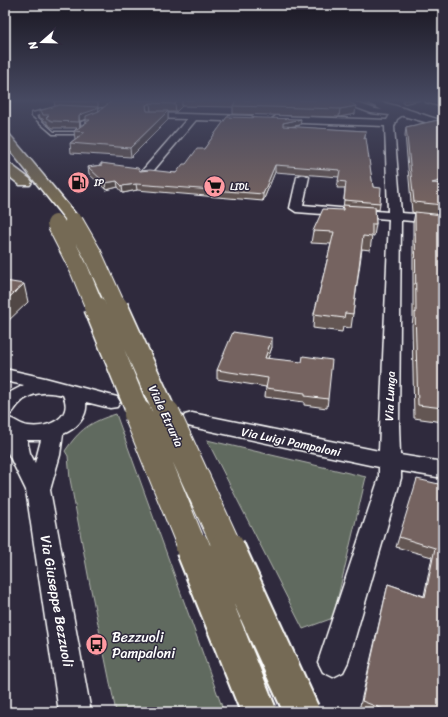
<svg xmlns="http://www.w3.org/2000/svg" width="448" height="717" font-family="Sriracha,sans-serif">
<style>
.green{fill:#606a5e;stroke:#b0b4ae}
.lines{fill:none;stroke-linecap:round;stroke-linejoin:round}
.lane-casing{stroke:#fff;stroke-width:3}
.street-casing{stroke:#fff;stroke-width:3}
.secondary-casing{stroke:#fff;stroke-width:3}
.primary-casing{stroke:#fff;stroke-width:3}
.lane{fill:#2f2a3d;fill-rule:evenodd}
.street{fill:#2f2a3d;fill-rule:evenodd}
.secondary{fill:#2f2a3d;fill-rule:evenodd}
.primary{fill:#746b55;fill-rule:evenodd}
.primary-bridge-far4-casing{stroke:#fff;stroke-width:16;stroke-linecap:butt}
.primary-bridge-far3-casing{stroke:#fff;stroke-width:20;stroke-linecap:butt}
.primary-bridge-far2-casing{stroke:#fff;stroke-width:25;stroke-linecap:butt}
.primary-bridge-far1-casing{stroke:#fff;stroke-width:30;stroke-linecap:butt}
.primary-bridge-casing{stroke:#fff;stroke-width:38;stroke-linecap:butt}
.primary-bridge-far4{stroke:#746b55;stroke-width:14}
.primary-bridge-far3{stroke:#746b55;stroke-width:18}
.primary-bridge-far2{stroke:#746b55;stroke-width:22}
.primary-bridge-far1{stroke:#746b55;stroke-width:28}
.primary-bridge{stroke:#746b55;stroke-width:34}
.wall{fill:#645653;stroke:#fff;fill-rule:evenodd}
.shaded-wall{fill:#514644;stroke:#fff}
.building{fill:#746461;stroke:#fff}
.labels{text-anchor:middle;stroke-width:3;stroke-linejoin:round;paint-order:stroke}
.far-poi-label{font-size:10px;fill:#fff;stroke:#2f2a3d;text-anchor:start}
.street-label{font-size:12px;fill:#fff;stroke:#2f2a3d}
.near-street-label{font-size:14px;fill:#fff;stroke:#2f2a3d}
.near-poi-label{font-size:14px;fill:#fff;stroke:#2f2a3d;text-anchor:start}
</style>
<rect width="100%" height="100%" fill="#2f2a3d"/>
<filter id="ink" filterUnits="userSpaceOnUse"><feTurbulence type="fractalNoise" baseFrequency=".025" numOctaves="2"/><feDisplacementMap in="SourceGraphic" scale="8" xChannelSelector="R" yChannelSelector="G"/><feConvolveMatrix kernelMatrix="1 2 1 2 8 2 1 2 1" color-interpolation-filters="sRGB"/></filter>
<g filter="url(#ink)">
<path class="green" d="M116,414L224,712H116L89,580L70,479L68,456L65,451C80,429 90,422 116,414Z
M207,440L366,477L333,618L303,629Z"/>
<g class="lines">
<defs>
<path id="lane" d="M50,109L51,111L36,116L54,132H75L82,128L81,122L98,118L100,119L85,124L86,130L76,134H53L32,116V113Z"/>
<path id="street" d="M336,100H349L375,109L403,112L404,114L397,119L394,127L401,213L443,216V224L401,220L399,425L400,455L443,462V478L401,471V478L348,662L343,672L333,677L323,672L318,662L379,478V467L192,427L185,425L182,420L185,415L192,413L379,451L389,219L296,212L290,208L297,177L303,174L309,177L303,205L388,212L385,126L276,122L272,119L276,116L387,120L390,115L371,113Z
M425,100L443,102V107L426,102Z
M151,113L251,116L255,119L251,122L196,120L149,176L145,177L140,174L141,172L187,119L148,118V114Z
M5,369L45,378L117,397L120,402L117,407L110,408L86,402C88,417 76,429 63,434L60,455L50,490L91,712H59L26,490L8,453L5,438V417C14,418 20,425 28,426C48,429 74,418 63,395C47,391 30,391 18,405C13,411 13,414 5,417V395L24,385L5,381ZM27,440H41L35,463L30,453Z"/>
<path id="secondary" d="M363,100C385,100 420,114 443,121V127L382,110Z"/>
<path id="primary" d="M5,133L9,134L78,217L81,220L78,223H68L5,144Z
M5,163L10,164L30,179L32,182L30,185H20L5,173Z"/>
</defs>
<use href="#lane" class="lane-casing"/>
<use href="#street" class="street-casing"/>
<use href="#secondary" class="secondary-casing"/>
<use href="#primary" class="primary-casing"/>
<use href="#lane" class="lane"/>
<use href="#street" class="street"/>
<use href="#secondary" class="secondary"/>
<use href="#primary" class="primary"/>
<defs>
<path id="primary-bridge-far4" d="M73,220L74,223"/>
<path id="primary-bridge-far3" d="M74,222L92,253L117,308
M56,224L79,269L95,308"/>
<path id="primary-bridge-far2" d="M95,307L139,415
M117,307L166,415"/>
<path id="primary-bridge-far1" d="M138,414L193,549
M166,414L228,549"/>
<path id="primary-bridge" d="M193,548L259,712
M227,548L302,712"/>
</defs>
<use href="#primary-bridge-far4" class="primary-bridge-far4-casing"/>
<use href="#primary-bridge-far3" class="primary-bridge-far3-casing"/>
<use href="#primary-bridge-far2" class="primary-bridge-far2-casing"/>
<use href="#primary-bridge-far1" class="primary-bridge-far1-casing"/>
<use href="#primary-bridge" class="primary-bridge-casing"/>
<use href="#primary-bridge-far4" class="primary-bridge-far4"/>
<use href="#primary-bridge-far3" class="primary-bridge-far3"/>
<use href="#primary-bridge-far2" class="primary-bridge-far2"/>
<use href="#primary-bridge-far1" class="primary-bridge-far1"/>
<use href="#primary-bridge" class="primary-bridge"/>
</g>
<path class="wall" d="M54,100H347L355,114L339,117L233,114V107L182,106L176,112H168V120L131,157L71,153L70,143L75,139L74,131L77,128H53L47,124V121H44L43,119L40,118L39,111L55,107ZM105,107L98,111V108ZM86,119V122L80,126V121Z
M375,100H388V102Z
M227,117L300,125L291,127L366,131L365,138L373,187L380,203L379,210L375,209L376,224L374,236H372L370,250L362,249L351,328L343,327L342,332L313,328L314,314L331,244L311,243L313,231L343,210L345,188H337L339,177L275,172L263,201L137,190L123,193L118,187L106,190L89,174L88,167L101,165V163L140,171L176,173L204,149Z
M443,119V422L414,418L412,325L413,318V223L415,213L412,212L405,135L406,127Z
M272,347L268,358L328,399L327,408L304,405V402L265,397L266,387L217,379V370Z
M443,485V712H365L359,710L388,584L424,596L432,557L396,547L399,537Z"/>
<path class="shaded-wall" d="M105,100H115L105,107L98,108V102Z
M179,100H182V106L176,112L175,104Z
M403,100H422L403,104Z
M150,103L151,112L147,113L146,105Z
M356,106L355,114L339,117L340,109Z
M98,107L99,113L95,117L80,121V128L79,115Z
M168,111V120L131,157L130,148Z
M301,119L300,125L282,128L283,123Z
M275,165V172L263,201V194Z
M443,180V190L432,183Z
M117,181L118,187L106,190L105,183Z
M136,184L137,190L123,193L122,186Z
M24,284L28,302L5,324V301Z
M272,338V347L265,367V358Z"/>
<path class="building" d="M54,100H105L98,102L54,101Z
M113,100H179L175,104L150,103L146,105L147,111H168L130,148L70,143L85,132L74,131L90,120H86V116L99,111Z
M236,100H347L356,106L340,109L233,106Z
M59,105L98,107L94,110L79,115V122L52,121L46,118L49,115H43L42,112L39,111Z
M227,117L301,119L283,123V126L366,131L364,139L366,138L373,187L381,188L380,203L344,200L346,182L338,181L340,170L275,165L263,194L136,184L122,186L117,181L105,183L88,167L102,165L101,163L138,168L140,171L150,170L176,173L183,164H186L197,149H204Z
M443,119V180L432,183L443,184V205L414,202L406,127Z
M343,205L375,207L376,224H372V237L363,236L353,314L345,313L344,318L314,314L334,232L313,231L323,209L343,210Z
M415,212L443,215V408L418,405L415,312L416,313Z
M5,281L24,284L5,301Z
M233,332L272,338L265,358L302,362L303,356L332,360L328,399L305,396V393L266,388L268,378L217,370Z
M417,479L443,485V712H390L362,701L388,584L425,597L435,548L399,537Z
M5,708L13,712H5Z"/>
</g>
<linearGradient id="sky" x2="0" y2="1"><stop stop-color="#1a1722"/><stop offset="0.5" stop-color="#474a62"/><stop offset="1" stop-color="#474a62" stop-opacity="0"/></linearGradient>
<rect width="448" height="201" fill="url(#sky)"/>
<defs>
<symbol id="fuel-disc" viewBox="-11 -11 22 22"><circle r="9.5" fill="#ff9aa2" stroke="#2f2a3d"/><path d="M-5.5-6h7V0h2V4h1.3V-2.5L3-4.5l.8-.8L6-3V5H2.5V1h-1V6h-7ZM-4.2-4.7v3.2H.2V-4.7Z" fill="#111"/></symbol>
<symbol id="supermarket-disc" viewBox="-11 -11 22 22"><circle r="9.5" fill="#ff9aa2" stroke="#2f2a3d"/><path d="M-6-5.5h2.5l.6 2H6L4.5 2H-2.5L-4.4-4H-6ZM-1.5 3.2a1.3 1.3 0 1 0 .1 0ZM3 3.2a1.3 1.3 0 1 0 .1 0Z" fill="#111"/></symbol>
<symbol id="bus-disc" viewBox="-11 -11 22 22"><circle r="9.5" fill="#ff9aa2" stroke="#2f2a3d"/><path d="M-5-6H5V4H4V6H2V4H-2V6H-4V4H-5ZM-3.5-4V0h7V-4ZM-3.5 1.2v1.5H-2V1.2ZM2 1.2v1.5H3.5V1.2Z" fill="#111"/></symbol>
</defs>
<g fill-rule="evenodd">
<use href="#fuel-disc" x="66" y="170" width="25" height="25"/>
<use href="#supermarket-disc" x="202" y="174" width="25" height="25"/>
<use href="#bus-disc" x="84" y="632" width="25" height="25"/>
</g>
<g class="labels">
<g class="far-poi-label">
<text x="94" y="186">IP</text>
<text x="230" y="190">LIDL</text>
</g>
<g class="street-label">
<text transform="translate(390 396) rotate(-88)" y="4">Via Lunga</text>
<text transform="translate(166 416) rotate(65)" y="4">Viale Etruria</text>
<text transform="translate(291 442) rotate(12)" y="4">Via Luigi Pampaloni</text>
</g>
<g class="near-street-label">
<text transform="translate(57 601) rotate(80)" y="5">Via Giuseppe Bezzuoli</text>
</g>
<g class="near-poi-label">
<text x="112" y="642">Bezzuoli<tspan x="112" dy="16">Pampaloni</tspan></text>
</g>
</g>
<rect width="448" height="717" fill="none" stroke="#2f2a3d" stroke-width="20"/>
<rect x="10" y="10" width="428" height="697" fill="none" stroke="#fff" stroke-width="1.5" filter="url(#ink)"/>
<g transform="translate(42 42) rotate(250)" stroke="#2f2a3d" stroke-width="3" paint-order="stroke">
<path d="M0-3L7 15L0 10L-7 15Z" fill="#ffffff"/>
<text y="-6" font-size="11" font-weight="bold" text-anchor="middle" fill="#ffffff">N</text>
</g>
</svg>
